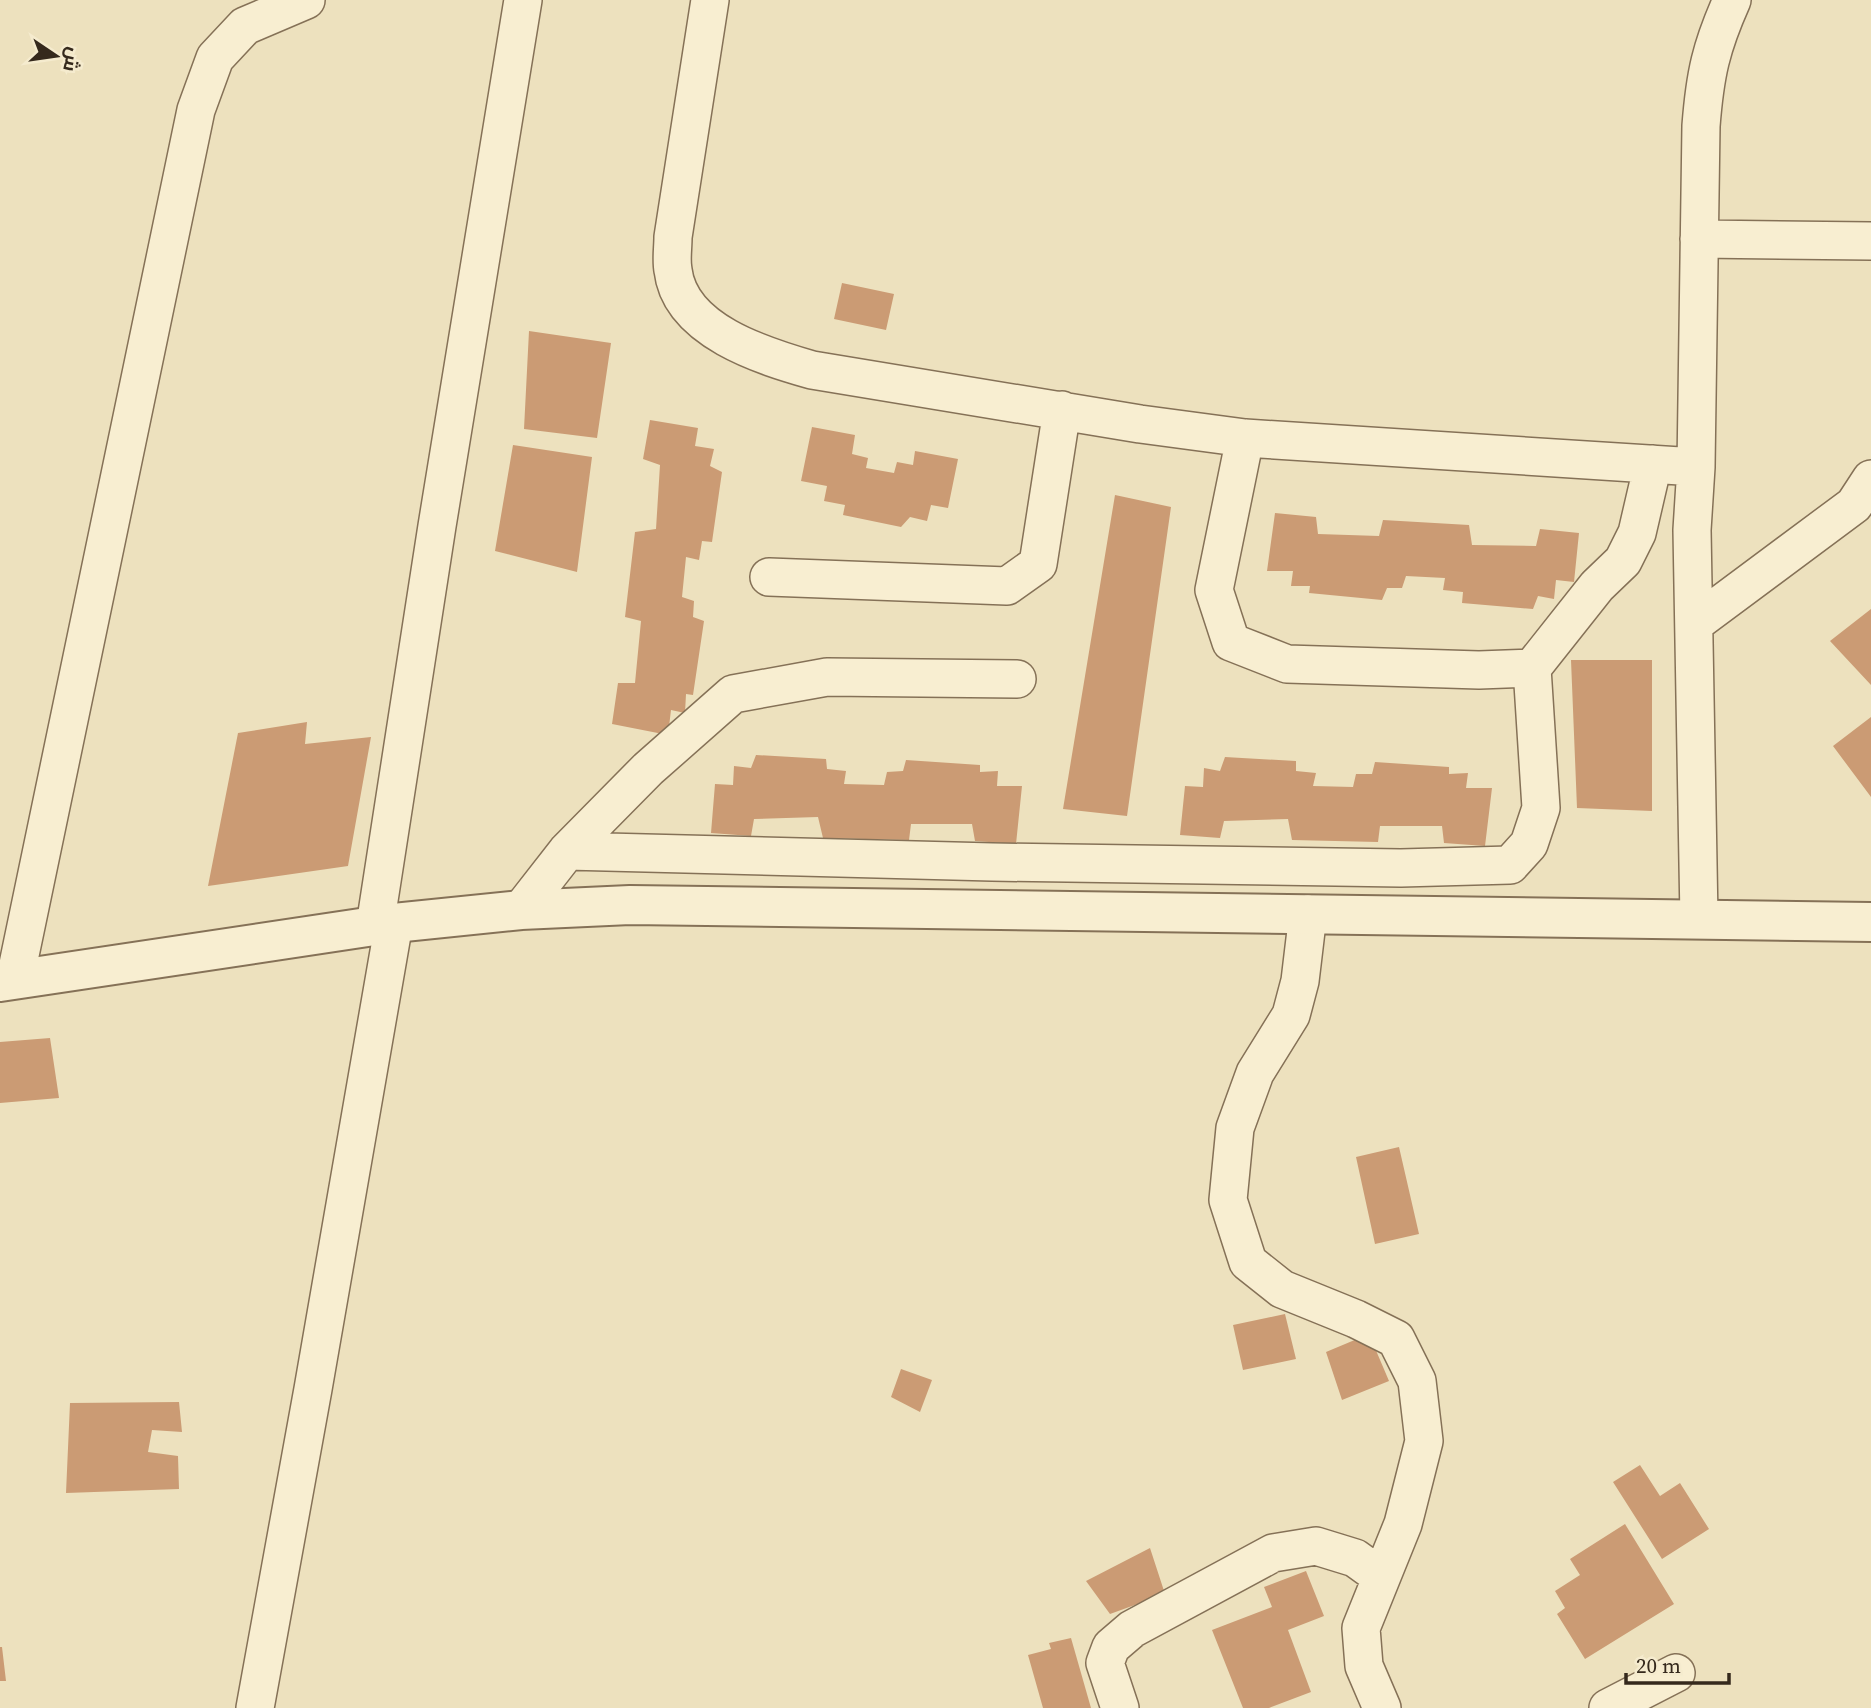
<svg xmlns="http://www.w3.org/2000/svg" width="1871" height="1708" font-family="'Source Serif 4',Cairo,serif">
<style>
.building{fill:#cb9b74}
.lines{fill:none;stroke-linecap:round;stroke-linejoin:round}
.minor-casing{stroke:#857157;stroke-width:40}
.tertiary-casing{stroke:#857157;stroke-width:42}
.minor{stroke:#f8eed1;stroke-width:37}
.tertiary{stroke:#f8eed1;stroke-width:38}
</style>
<rect width="100%" height="100%" fill="#ede1be"/>
<path class="building" d="M842,283L894,294L886,330L834,319Z
M529,331L611,343L597,438L524,429Z
M650,420L698,428L695,446L714,449L710,466L722,472L712,542L702,541L699,560L686,557L682,597L694,601L693,617L704,621L693,695L686,694L685,713L671,710L668,735L612,724L618,683H635L641,621L625,617L635,532L656,529L660,465L643,459Z
M812,427L855,435L852,454L868,458L866,468L894,473L897,462L913,465L915,451L958,459L948,508L931,505L927,521L910,517L901,527L843,515L845,505L824,501L827,486L801,481Z
M513,445L592,457L577,572L495,551Z
M1115,495L1171,507L1127,816L1063,809Z
M1275,513L1316,517L1318,534L1379,536L1383,520L1469,525L1472,545L1536,546L1540,529L1579,533L1574,582L1556,580L1554,599L1538,596L1533,609L1462,603L1463,592L1443,590L1445,578L1406,576L1402,588H1387L1382,600L1309,593L1310,586H1291L1293,571H1267Z
M1871,609V685L1830,641Z
M1571,660H1652V811L1577,808Z
M1871,717V797L1833,746Z
M307,722L305,744L371,737L348,866L208,886L238,733Z
M756,755L826,759L827,769L846,771L844,784L884,785L887,772L903,771L906,760L980,765V772L998,771L997,786H1022L1016,844L975,841L972,824H911L909,840L823,838L818,817L754,819L751,836L711,833L715,784L733,785L734,766L751,768Z
M1225,757L1296,761V771L1316,773L1313,786L1353,787L1356,774H1372L1375,762L1449,767V774L1468,773L1466,788H1492L1485,846L1444,843L1442,826H1380L1378,842L1292,840L1288,819L1224,821L1220,838L1180,835L1185,786L1203,787L1204,768L1220,771Z
M50,1038L59,1098L0,1103V1042Z
M1399,1147L1419,1234L1375,1244L1356,1157Z
M1285,1314L1296,1359L1243,1370L1233,1325Z
M1369,1334L1389,1381L1342,1400L1326,1352Z
M901,1369L932,1380L920,1412L891,1397Z
M179,1402L182,1432L152,1430L148,1452L178,1456L179,1489L66,1493L70,1403Z
M1640,1465L1660,1496L1680,1483L1709,1529L1662,1559L1613,1482Z
M1625,1524L1674,1604L1585,1659L1557,1614L1565,1608L1555,1591L1580,1575L1570,1559Z
M1150,1548L1165,1594L1110,1614L1086,1581Z
M1306,1571L1324,1616L1288,1630L1311,1692L1269,1708H1243L1212,1630L1272,1607L1264,1587Z
M1071,1638L1091,1708H1043L1028,1655L1051,1649L1049,1643Z
M0,1647H2L6,1681H0Z"/>
<g class="lines">
<defs>
<path id="minor" d="M710,0L673,237C673,248 671,260 673,270C680,331 763,356 812,370L1140,424L1245,438L1696,467
M1699,239L1871,241
M1245,438L1214,590L1231,642L1287,664L1479,670L1532,668
M769,577L1007,586L1038,564L1062,410
M1694,624L1854,505L1871,479
M567,851L992,862L1401,868L1510,865L1529,844L1541,808L1532,668L1597,586L1623,561L1637,533L1653,464
M521,910L567,851L648,769L733,694L827,677L1017,679
M1308,914L1300,981L1291,1015L1255,1073L1235,1128L1228,1200L1248,1262L1282,1289L1356,1319L1396,1339L1417,1381L1424,1441L1403,1524L1361,1628L1364,1666L1382,1708
M1699,919L1692,530L1696,467L1701,126C1705,74 1711,47 1732,0
M375,926L437,526L523,0
M15,979L196,110L215,58L245,26L306,0
M255,1708L313,1389L394,923
M1120,1708L1105,1663L1111,1647L1132,1629L1273,1553L1316,1546L1355,1558L1380,1576
M1608,1708L1676,1673"/>
<path id="tertiary" d="M0,982L394,923L521,910L630,905L1871,922"/>
</defs>
<use href="#minor" class="minor-casing"/>
<use href="#tertiary" class="tertiary-casing"/>
<use href="#minor" class="minor"/>
<use href="#tertiary" class="tertiary"/>
</g>
<g transform="translate(56 56) rotate(103)" stroke="#f5ebce" stroke-width="5" paint-order="stroke">
<path d="M0-5L12 26L0 18L-12 26Z" fill="#35291c"/>
<text y="-10" font-size="19" font-weight="bold" text-anchor="middle" fill="#35291c">ش</text>
</g>
<path d="M1626 1673v10h103v-10" fill="none" stroke="#35291c" stroke-width="3.5"/>
<text x="1636" y="1673" font-size="21" fill="#35291c" stroke="#f5ebce" stroke-width="5" paint-order="stroke">20 m</text>
</svg>
